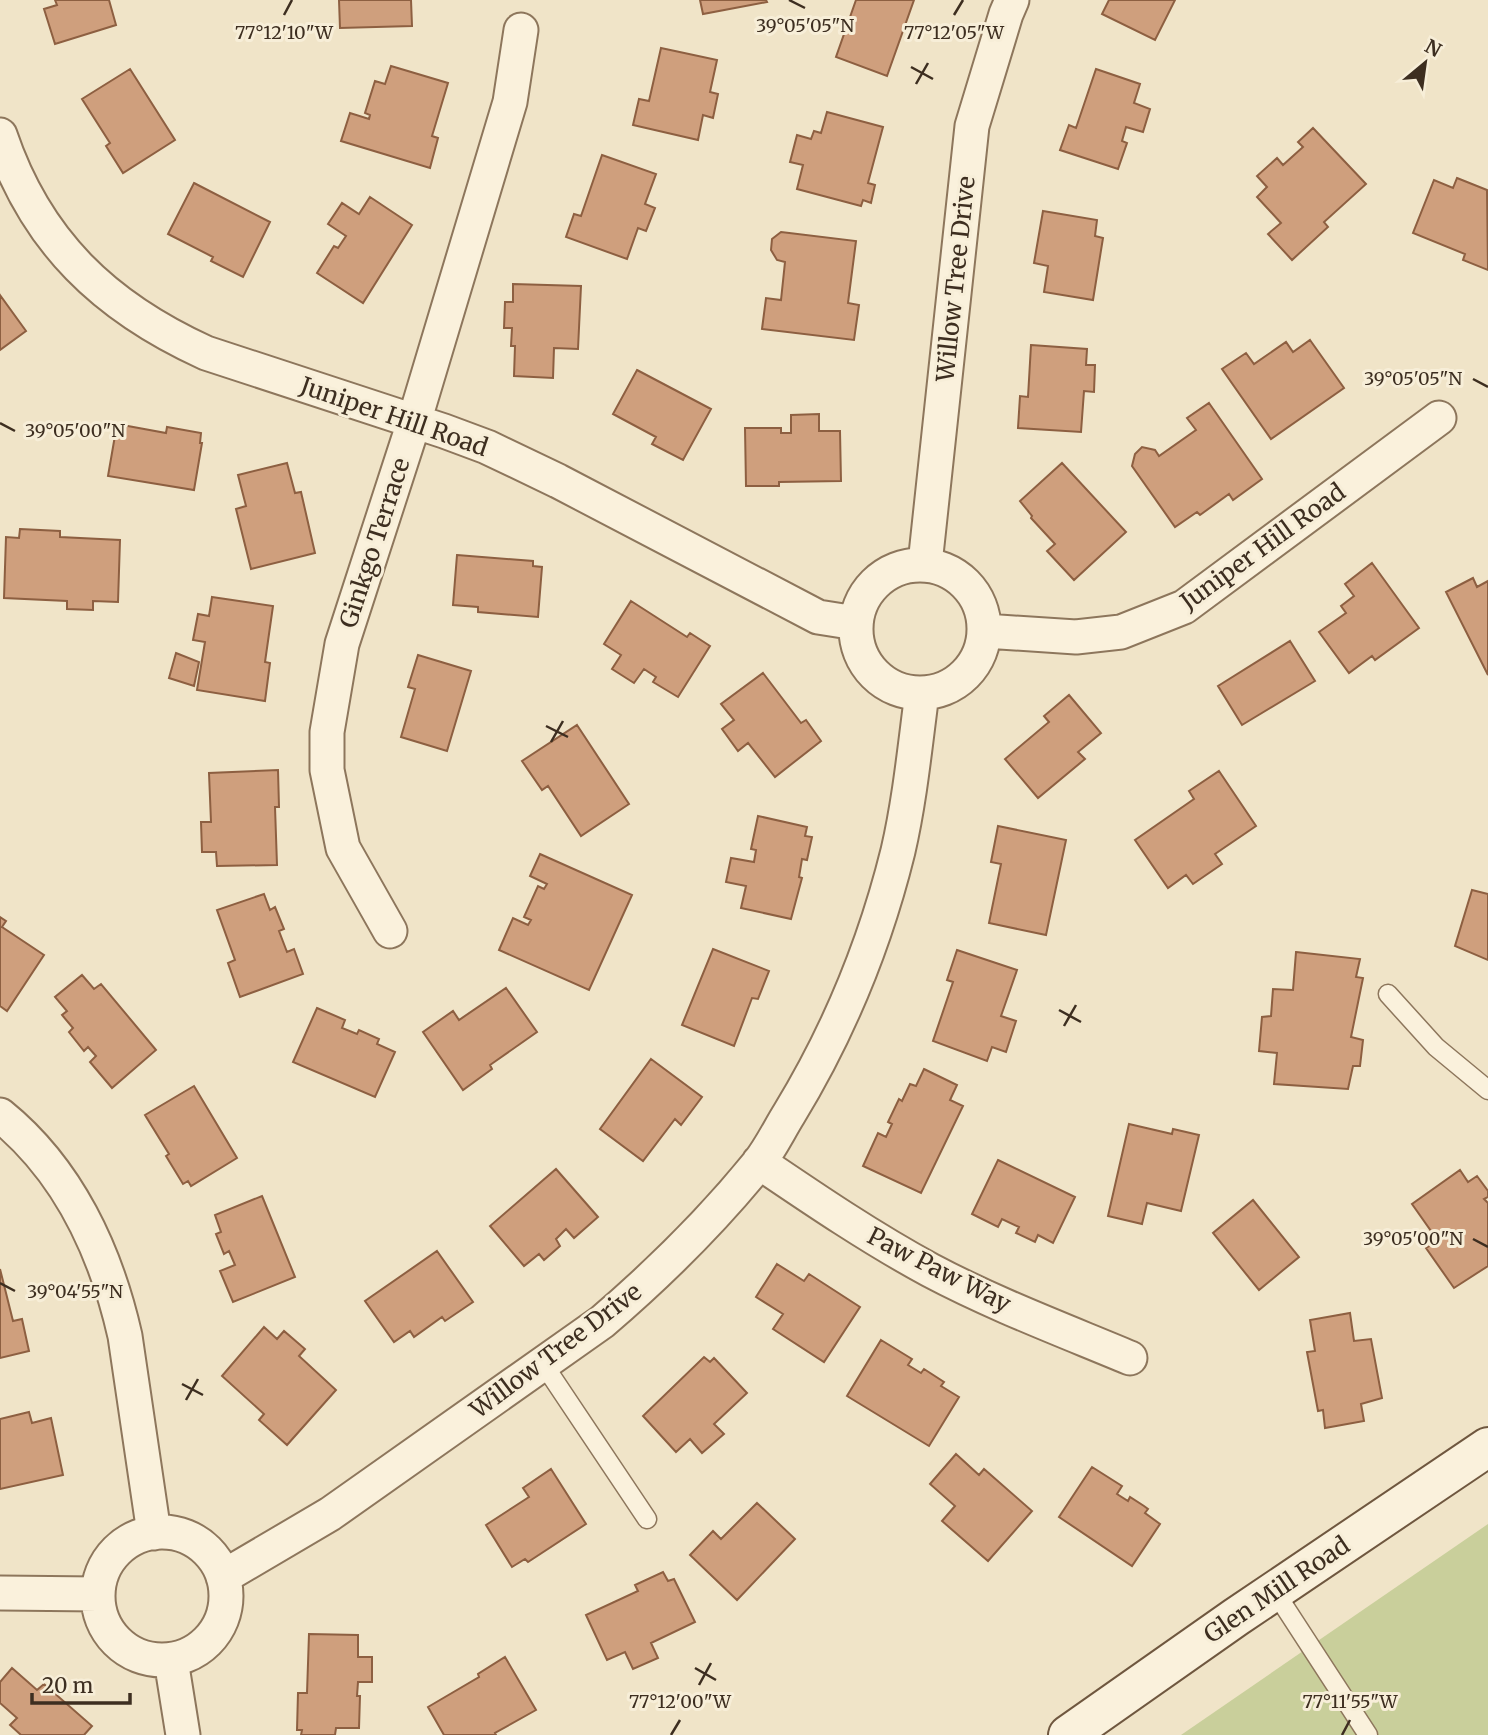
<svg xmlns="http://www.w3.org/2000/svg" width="1488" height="1735" font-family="Merriweather,serif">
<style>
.green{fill:#c9cf9b}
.building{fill:#cf9f7d;stroke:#8d5f41;stroke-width:2}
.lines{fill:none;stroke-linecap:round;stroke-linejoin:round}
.lane-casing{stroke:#8d765c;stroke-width:21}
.street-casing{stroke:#8d765c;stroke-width:37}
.secondary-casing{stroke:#6f573f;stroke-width:42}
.lane{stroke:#faf1dc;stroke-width:18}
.street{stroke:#faf1dc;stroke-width:33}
.secondary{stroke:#faf1dc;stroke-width:38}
.ticks{fill:none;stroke:#3d2e20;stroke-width:2.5}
.labels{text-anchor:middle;stroke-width:6;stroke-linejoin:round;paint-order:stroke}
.street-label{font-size:24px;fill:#3d2e20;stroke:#f7eed8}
.ticks-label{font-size:18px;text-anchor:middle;fill:#3d2e20;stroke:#f7eed8;stroke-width:6;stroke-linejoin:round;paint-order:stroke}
</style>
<rect width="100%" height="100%" fill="#f0e4c8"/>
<path class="green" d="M1488,1524V1735H1181Z"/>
<path class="building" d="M55,0H109L116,25L55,44L44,9L57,5Z
M339,0H411L412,26L340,28Z
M700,0H766L767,2L703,14Z
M856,0H914L887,76L836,57Z
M1109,0H1175L1155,40L1102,14Z
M661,48L717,60L710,92L718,94L713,118L703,115L698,140L633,125L639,99L649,101Z
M391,66L448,83L432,136L438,138L430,168L341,141L350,113L369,119L370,115L365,113L375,81L385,84Z
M130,69L175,140L123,173L106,146L110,143L82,99Z
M1096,69L1140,84L1134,103L1150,109L1143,132L1126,127L1122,141L1127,143L1118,169L1060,150L1069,125L1076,128Z
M827,112L883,127L868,183L875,185L871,203L863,200L861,206L797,189L803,165L790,162L797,135L811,139L814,131L821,133Z
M1313,128L1366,184L1324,222L1328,227L1292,260L1268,234L1281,223L1257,197L1267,187L1257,176L1277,158L1283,165L1303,147L1298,142Z
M602,155L656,174L645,204L655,208L646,231L638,228L627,259L566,237L574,214L581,216Z
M1457,178L1487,190L1488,270L1463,260L1465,254L1413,233L1434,180L1453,188Z
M194,183L270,222L243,277L211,261L213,257L168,234Z
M370,197L412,225L363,303L317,273L334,246L338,248L346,236L328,224L342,203L359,214Z
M1043,211L1097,220L1095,236L1103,238L1093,300L1044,292L1048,266L1034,263Z
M781,232L856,241L848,303L859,305L854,340L762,329L766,298L781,300L785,262L777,260L771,250L772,239Z
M513,284L581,286L578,349L554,348L553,378L514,376L515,346H511L512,328H504L505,302H513Z
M0,295L26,331L0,350Z
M1310,340L1344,388L1271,439L1222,369L1246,353L1254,364L1286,342L1293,352Z
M1031,345L1087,349L1086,365H1095L1094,392L1084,391L1081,432L1018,428L1020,396L1028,397Z
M637,370L711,409L683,460L652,444L656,437L613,414Z
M1209,403L1262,479L1233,500L1229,494L1200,515L1197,512L1175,527L1132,466L1135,454L1142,447L1155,450L1159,456L1196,430L1187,418Z
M819,414V431H840L841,481L779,482V486H746L745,428H781V433H791V415Z
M117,424L166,433L167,427L201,433L200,443H202L194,490L108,476Z
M287,463L295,493L301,492L315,553L251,569L236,509L246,506L238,475Z
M1062,463L1126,532L1074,580L1047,551L1055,544L1031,518L1032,516L1020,501Z
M20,529L60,531V537L120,540L118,602L93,601V610L67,609V601L4,598L6,537L19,538Z
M457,555L533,561V566L542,567L538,617L478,612V607L453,605Z
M1372,563L1419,628L1375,660L1372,656L1349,673L1319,632L1346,613L1341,606L1354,596L1345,584Z
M1473,578L1477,587L1488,581V675L1446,592Z
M212,597L273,606L265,662L270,663L265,701L197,690L205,642L193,640L198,614L209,616Z
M631,601L687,637L690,633L710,646L678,697L653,682L656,677L644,669L634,683L612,669L621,655L604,644Z
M1290,641L1315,681L1242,725L1218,686Z
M176,653L199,662L194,686L169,678Z
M418,655L471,671L447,751L401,737L415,689L408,687Z
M763,673L801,723L806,720L821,741L775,777L748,743L738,751L722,729L734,720L721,704Z
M1069,695L1101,733L1078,752L1085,759L1038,798L1005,759L1049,722L1044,716Z
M577,725L629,804L581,836L548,786L542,790L522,761Z
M278,770L279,807H275L277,865L217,866L216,852H202L201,822H211L209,773Z
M1219,771L1256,826L1215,854L1222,864L1193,884L1186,875L1168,888L1135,840L1194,799L1189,791Z
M758,816L807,827L805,836L812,837L807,860L802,859L799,877L802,878L791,919L741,908L746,886L726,882L731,858L754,862L756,850L751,849Z
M998,826L1066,840L1046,935L989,923L1001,864L991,862Z
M540,854L632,895L589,990L499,950L513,918L528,925L531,920L524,917L538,886L544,889L547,884L530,876Z
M1472,890L1488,894V960L1455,946Z
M264,894L270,910L275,907L284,929L279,931L287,952L294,949L303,974L240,997L228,963L235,960L217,910Z
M0,917L6,921L2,927L44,955L7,1011L0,1006Z
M713,949L769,971L758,999L752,998L734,1046L682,1025Z
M957,950L1017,970L1001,1016L1016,1021L1006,1052L992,1047L987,1061L933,1041L953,982L947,980Z
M1296,952L1360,959L1356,977L1363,978L1351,1037L1363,1040L1360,1066H1353L1348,1089L1274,1084L1277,1053L1259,1051L1262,1017L1271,1016L1273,989L1293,990Z
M82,975L94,989L101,984L156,1050L112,1088L90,1062L96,1056L88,1047L84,1051L69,1032L73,1028L62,1015L67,1011L55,997Z
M506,988L537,1032L490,1065L492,1069L463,1090L423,1032L453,1011L459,1020Z
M317,1008L345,1020L342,1028L357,1034L359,1030L379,1039L377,1044L395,1052L375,1097L293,1062Z
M651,1059L702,1097L681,1125L675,1119L643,1161L600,1129Z
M924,1069L957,1085L950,1100L963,1106L921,1193L863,1166L878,1133L886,1137L892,1124L888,1122L899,1099L902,1101L910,1084L916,1086Z
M194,1086L237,1158L191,1186L188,1181L183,1184L166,1156L169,1154L145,1115Z
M1129,1124L1172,1134L1173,1129L1199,1135L1181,1211L1147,1203L1142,1224L1108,1216Z
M998,1160L1075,1197L1053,1243L1038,1235L1035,1242L1016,1233L1019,1227L1002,1219L998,1227L972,1214Z
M556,1169L598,1217L574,1238L566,1229L556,1239L560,1246L544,1260L539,1254L524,1266L490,1226Z
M1460,1170L1468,1182L1477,1176L1488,1191V1197L1484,1199L1488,1203V1266L1454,1288L1426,1248L1438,1241L1412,1204Z
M262,1196L295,1277L233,1302L220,1271L235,1265L229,1251L224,1254L216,1234L221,1232L215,1215Z
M1253,1200L1299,1257L1259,1290L1213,1233Z
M437,1251L473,1302L445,1321L442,1317L414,1337L410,1331L394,1342L365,1301Z
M777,1264L804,1281L809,1274L860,1307L824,1362L773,1329L783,1314L756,1297Z
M0,1269L13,1321L22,1319L29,1351L0,1358Z
M1350,1313L1354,1341L1371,1339L1382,1398L1361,1404L1364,1421L1325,1428L1323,1410L1318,1411L1307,1352L1315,1351L1310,1320Z
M264,1327L277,1339L284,1331L305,1349L299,1356L336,1390L287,1445L259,1420L264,1414L222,1376Z
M881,1340L912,1359L908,1365L921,1373L924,1369L944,1382L941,1386L959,1397L929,1446L847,1396Z
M704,1357L710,1362L714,1358L747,1393L714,1424L724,1434L702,1453L690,1439L676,1452L643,1416Z
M29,1412L32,1423L51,1418L63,1475L0,1489V1419Z
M956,1454L979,1475L984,1469L1032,1511L988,1561L942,1521L955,1506L930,1484Z
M1092,1467L1122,1486L1117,1494L1128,1501L1130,1497L1144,1506L1148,1509L1145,1513L1160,1524L1132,1566L1059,1517Z
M551,1469L586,1524L528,1562L525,1559L512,1567L486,1525L529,1497L523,1488Z
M757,1503L795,1539L737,1600L690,1555L713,1531L721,1539Z
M663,1572L668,1581L674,1579L695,1622L651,1643L658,1658L633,1669L625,1652L607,1660L586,1615L638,1591L635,1585Z
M309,1634L358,1635V1657H372V1682H358L357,1696H360L359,1728H336L335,1735H301L302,1730H297L298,1693H307Z
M505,1657L536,1710L495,1733L496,1735H444L428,1707L479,1677L478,1674Z
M12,1668L37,1690L44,1684L92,1726L84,1735H21L10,1725L17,1718L0,1703V1682Z"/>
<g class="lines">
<defs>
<path id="lane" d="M1388,994L1436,1047L1488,1090
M544,1365L647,1519
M1275,1592L1368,1735"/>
<path id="street" d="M0,135C36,242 105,307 206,353L444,431L487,447L558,481L818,617L856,623
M925,564L972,126L1006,14L1012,0
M856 629a64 64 0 1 1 128 0a64 64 0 1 1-128 0Z
M985,631L1076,637L1121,632L1184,607L1439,418
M390,931L343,848L327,770V732L342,644L414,422L510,102L521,30
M0,1115C68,1170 106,1252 125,1336L154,1533
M759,1162C815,1200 871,1238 930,1270C994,1304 1063,1330 1130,1358
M98 1596a64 64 0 1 1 128 0a64 64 0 1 1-128 0Z
M223,1577L330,1514L602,1322C658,1274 711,1222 758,1164C770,1149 779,1130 789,1114C839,1032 875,944 898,851C910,799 915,746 922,693
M0,1593L98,1594
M171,1660L183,1735"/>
<path id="secondary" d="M1068,1735L1236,1617L1488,1447"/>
</defs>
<use href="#lane" class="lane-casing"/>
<use href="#street" class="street-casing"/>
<use href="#secondary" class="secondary-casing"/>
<use href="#lane" class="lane"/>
<use href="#street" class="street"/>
<use href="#secondary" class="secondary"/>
</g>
<path class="ticks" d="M789,0L805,8M284,15L292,0M954,15L963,0M911,67L933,79M916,84L928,63M1473,379L1488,387M0,423L15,431M546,726L568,737M551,742L563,721M1059,1010L1081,1022M1064,1026L1076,1005M1473,1239L1488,1247M0,1283L15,1291M182,1384L203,1395M186,1400L198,1379M695,1668L716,1680M699,1685L711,1663M671,1735L680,1720M1342,1735L1350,1720"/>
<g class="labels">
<g class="street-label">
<text transform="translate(956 279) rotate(-84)" y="8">Willow Tree Drive</text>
<text transform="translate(394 417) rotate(19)" y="8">Juniper Hill Road</text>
<text transform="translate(375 543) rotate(-72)" y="8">Ginkgo Terrace</text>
<text transform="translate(1263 547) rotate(-36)" y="8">Juniper Hill Road</text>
<text transform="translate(939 1270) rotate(27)" y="8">Paw Paw Way</text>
<text transform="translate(556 1351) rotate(-37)" y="8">Willow Tree Drive</text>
<text transform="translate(1277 1590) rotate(-34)" y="8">Glen Mill Road</text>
</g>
</g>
<g class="ticks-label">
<text x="805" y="32">39°05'05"N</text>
<text x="284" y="39">77°12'10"W</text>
<text x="954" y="39">77°12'05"W</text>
<text x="1413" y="385">39°05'05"N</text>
<text x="75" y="437">39°05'00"N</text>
<text x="1413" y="1245">39°05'00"N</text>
<text x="75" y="1298">39°04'55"N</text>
<text x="680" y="1708">77°12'00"W</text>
<text x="1350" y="1708">77°11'55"W</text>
</g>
<g transform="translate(1425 63) rotate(29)" stroke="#f7eed8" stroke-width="5" paint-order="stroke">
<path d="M0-5L12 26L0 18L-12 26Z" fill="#3d2e20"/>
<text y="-10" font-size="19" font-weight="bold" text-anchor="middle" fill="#3d2e20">N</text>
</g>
<path d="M32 1693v10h98v-10" fill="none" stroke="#3d2e20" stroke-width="3.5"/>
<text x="42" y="1693" font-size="21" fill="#3d2e20" stroke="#f7eed8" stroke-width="5" paint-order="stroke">20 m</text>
</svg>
